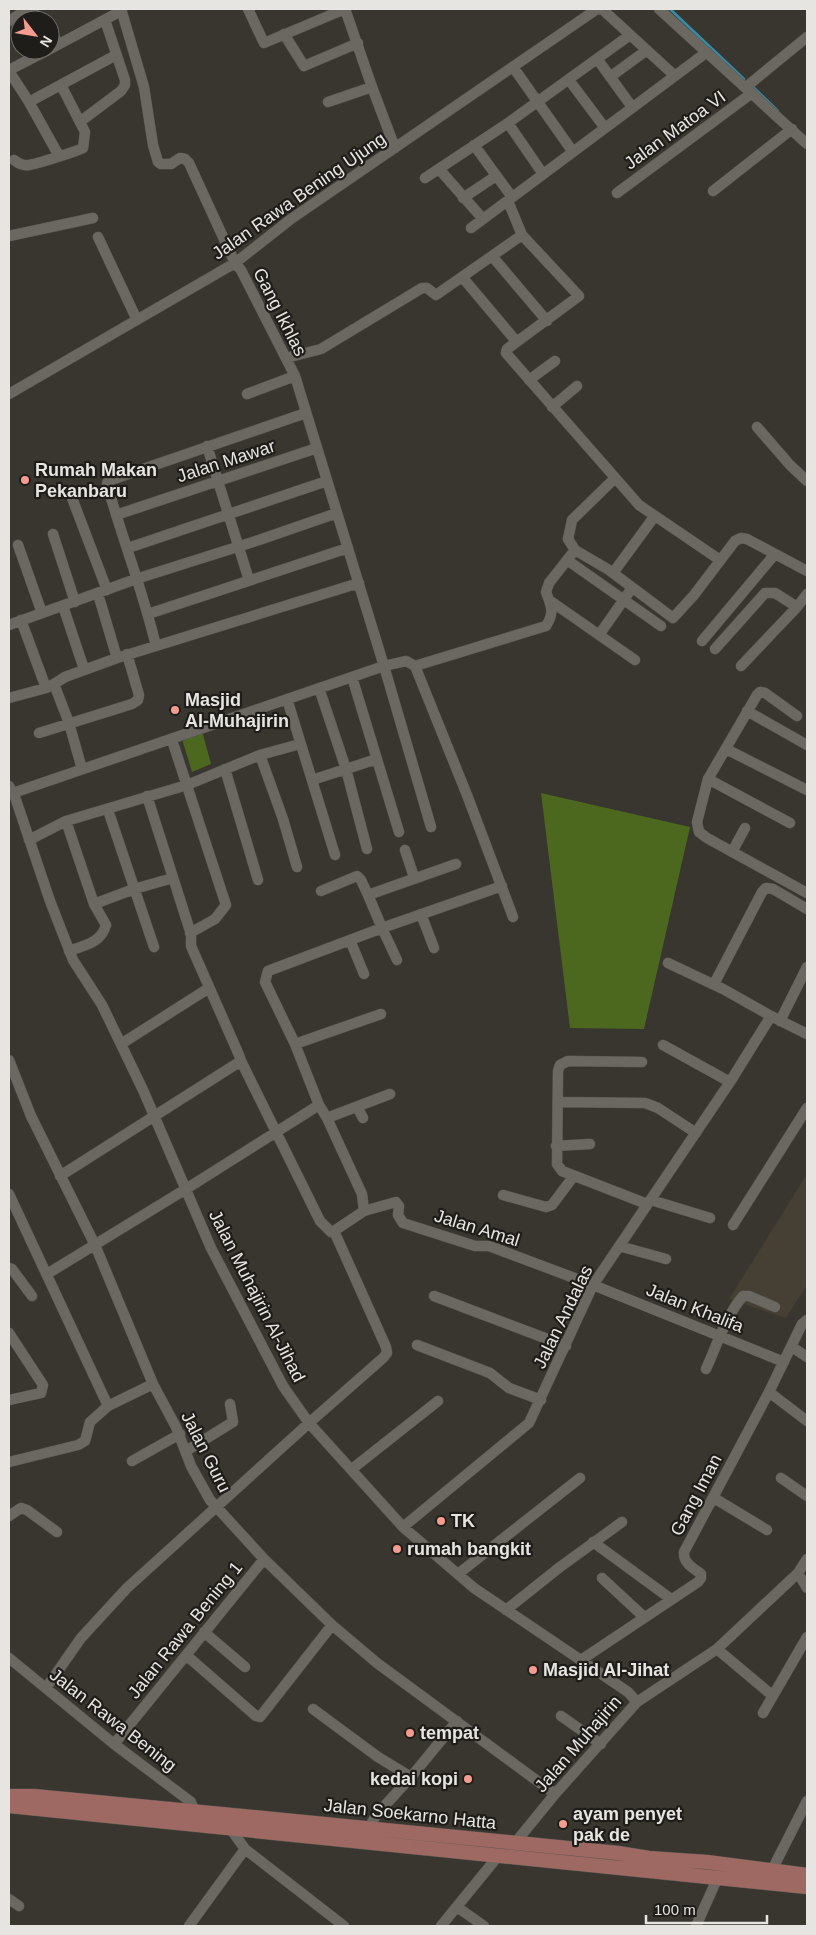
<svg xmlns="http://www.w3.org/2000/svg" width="816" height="1935" font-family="Helvetica,sans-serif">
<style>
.built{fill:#453f34}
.green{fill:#4b681e}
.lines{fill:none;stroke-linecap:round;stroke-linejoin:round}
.stream{stroke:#368da9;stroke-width:2.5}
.minor-casing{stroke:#575550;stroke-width:11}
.major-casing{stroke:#575550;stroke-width:15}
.minor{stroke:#6b6861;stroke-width:10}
.major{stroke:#9e6963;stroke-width:14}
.poi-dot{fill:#f59c90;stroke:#1f1d1a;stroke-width:2}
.labels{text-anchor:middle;stroke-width:4.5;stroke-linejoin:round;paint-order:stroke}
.street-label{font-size:18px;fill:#e6e5e1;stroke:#1f1d1a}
.poi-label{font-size:18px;font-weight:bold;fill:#e6e5e1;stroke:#1f1d1a;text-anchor:start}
</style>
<rect width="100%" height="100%" fill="#39362f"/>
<path class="built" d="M807,1174V1285L786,1318L729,1299Z"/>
<path class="green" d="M202,731L211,764L192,772L182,739Z
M541,793L690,827L644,1029L570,1028Z"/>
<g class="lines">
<path class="stream" d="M670,9L744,79
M751,85L778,111"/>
<defs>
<path id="minor" d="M31,9L40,20
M121,9L144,87L153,145L158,162L161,164H171L180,158L185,159L189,163L235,263L241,270L295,376L384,666L431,827
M250,9H248L264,43L345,9
M345,9L372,87L395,148
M602,9L675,76
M659,9L807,144
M9,21L28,9
M50,32L59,44
M284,34L304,66L358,43
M50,49L121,11
M598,60L632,107
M513,67L573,152
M9,70L48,50
M9,71L29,102L59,156
M610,77L647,50
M569,80L605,128
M746,87L807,37
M29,102L116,55
M328,102L372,87
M81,121L121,91L125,85V80L105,20
M508,123L543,174
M474,145L512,197
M14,160C19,164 23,166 29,165C36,164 78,151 83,148L85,132L61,85
M439,169L483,219
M425,178L508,123L630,35
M713,191L792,129
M617,193L752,93
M463,198L496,176
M508,201L522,235L579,296L507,349L506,353L639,505L720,560
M471,228L707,52
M9,236L93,218
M98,237L137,320
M492,256L547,321
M463,278L516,341
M286,358L321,349L422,288H427L436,295L522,235
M529,380L555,361
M9,394L235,263L291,219L597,9
M247,394L295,376
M552,407L577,386
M757,427L790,465L807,481
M207,446L249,580
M615,478L572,520L568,539L575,550L609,570L673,618L694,595L735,541L741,538L747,539L807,571
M72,498L107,590
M116,515L317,448
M53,534L75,602
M18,545L42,613
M128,548L327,481
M567,560L661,626
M613,573L654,517
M98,594L117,658L359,583
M549,600L635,660
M63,606L84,669
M148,614L348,548
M21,620L46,688
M9,625L136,579L259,540L337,513
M599,635L632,588
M702,641L775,554
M156,646C143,591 122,538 107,484L108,481L306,413
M715,649L765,593H775L797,607
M415,666L546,626C555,612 551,606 546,592L549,583L575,550
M741,666L797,607L807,594
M352,677L399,832
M54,684L65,677L117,658
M319,688L346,769L367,849
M9,698L46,688L54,684L69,723L82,769
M287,699L335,855
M747,711L807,745
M797,716L765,693L760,692L757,695L708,779L697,822L699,832L707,838L807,893
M39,733L132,704L138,700L139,695L127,654
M172,740L226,905L215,919L190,933
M726,749L807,790
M260,755L283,819L297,867
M225,769L258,880
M708,779L790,823
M312,780L377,759
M9,786L15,797L50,901L73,960L102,1005L143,1090L211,1248L283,1386L309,1423L403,1527L474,1588L628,1692L637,1702
M13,793L384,666L406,661L415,666L467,795L513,917
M147,796L191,934V946L239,1055L241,1061
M108,810L154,947
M66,821L94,904L106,925C101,943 85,945 69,951
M29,840L66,821L187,785L260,755L300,744
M405,850L414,877
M732,852L745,828
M321,891L357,876L361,880L368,895
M94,904L134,889L173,878
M421,914L434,948
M350,940L364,974
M397,960L382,928L502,886
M668,963L723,989L771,1016L807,1034
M714,984L762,892L766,888L773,889L807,909
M780,1021L807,967
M121,1044L209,988
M295,1044L381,1014
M663,1045L730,1082
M9,1060L31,1116L95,1245L153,1384L176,1427L191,1466L210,1500L264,1559L332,1625L377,1663L555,1794
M642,1062L568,1061L560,1065L558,1071L557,1164L562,1171L647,1204
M558,1102L645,1103L658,1108L696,1133
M357,1107L363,1118
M327,1118L390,1094
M556,1146L590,1144
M60,1176L241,1061L320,1221L331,1232L334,1231
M9,1194L108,1406
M503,1195L546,1207L552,1205L573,1177
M651,1200L710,1218
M364,1211L396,1202L399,1206L398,1215L403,1223L475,1246H489L593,1285L784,1362
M733,1225L807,1108
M619,1246L666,1259
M9,1268L12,1269L32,1296
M47,1274L186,1189L319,1105
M434,1296L566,1346
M9,1333L43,1385L41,1393L9,1400
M417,1345L490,1373L509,1388L541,1400
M792,1347L807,1357
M706,1369C716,1347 727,1314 743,1296H749L775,1307
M769,1392L807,1421
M186,1451L233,1422L230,1404
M132,1461L180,1434
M9,1462L78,1445L85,1441L90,1422L108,1406L153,1384
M352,1469L438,1401
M781,1478L807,1496
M714,1498L767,1530
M9,1516L21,1508L27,1510L57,1532
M403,1527L529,1423L593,1285L730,1082L771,1016
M593,1542L671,1599
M798,1573L807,1588
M458,1574L580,1478
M602,1578L644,1617
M506,1610L560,1567L622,1522
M204,1632L245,1667
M717,1649L773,1696
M186,1655L256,1716L260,1717L332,1625
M9,1658L114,1744L191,1802L194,1810
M581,1660L698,1582L701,1578V1574C693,1568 683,1563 684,1552L769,1392L802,1324L807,1320
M46,1688L81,1638L127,1588L309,1423L383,1358L387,1353L386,1347L334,1231L364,1211L362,1194L327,1118L319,1105L295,1044L265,982L268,971L382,928L368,895L456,864
M313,1709L378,1757L411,1777
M763,1713L807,1637
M561,1716L601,1744
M114,1744L264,1559
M230,1828L245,1849L344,1926
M368,1829L377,1814L411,1777L457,1721
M515,1843L555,1794L637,1702L717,1649L798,1573L807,1559
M772,1870L807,1801
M9,1899L19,1906
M457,1907L484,1926
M189,1926L245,1849
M441,1926L499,1855
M696,1926L718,1877"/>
<path id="major" d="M9,1796H34C229,1814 423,1834 618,1853L649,1858L707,1862L807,1875
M9,1806L807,1887"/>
</defs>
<use href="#minor" class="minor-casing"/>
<use href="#major" class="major-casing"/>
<use href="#minor" class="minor"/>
<use href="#major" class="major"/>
</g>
<g class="poi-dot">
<circle cx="25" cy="480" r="5"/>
<circle cx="175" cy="710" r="5"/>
<circle cx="441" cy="1521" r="5"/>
<circle cx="397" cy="1549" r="5"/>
<circle cx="533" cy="1670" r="5"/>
<circle cx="410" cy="1733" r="5"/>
<circle cx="468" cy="1779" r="5"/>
<circle cx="563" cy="1824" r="5"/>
</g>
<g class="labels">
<g class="street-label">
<text transform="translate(675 130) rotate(-36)" y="6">Jalan Matoa VI</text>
<text transform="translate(299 196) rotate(-35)" y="6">Jalan Rawa Bening Ujung</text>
<text transform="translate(280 312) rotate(63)" y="6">Gang Ikhlas</text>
<text transform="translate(226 461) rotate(-18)" y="6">Jalan Mawar</text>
<text transform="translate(477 1228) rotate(17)" y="6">Jalan Amal</text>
<text transform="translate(257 1296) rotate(63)" y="6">Jalan Muhajirin Al-Jihad</text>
<text transform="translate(695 1308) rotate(22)" y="6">Jalan Khalifa</text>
<text transform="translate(563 1317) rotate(-64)" y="6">Jalan Andalas</text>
<text transform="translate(206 1452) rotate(63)" y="6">Jalan Guru</text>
<text transform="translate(696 1495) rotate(-62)" y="6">Gang Iman</text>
<text transform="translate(185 1630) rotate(-51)" y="6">Jalan Rawa Bening 1</text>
<text transform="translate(113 1720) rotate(38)" y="6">Jalan Rawa Bening</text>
<text transform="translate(578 1744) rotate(-49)" y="6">Jalan Muhajirin</text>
<text transform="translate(410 1814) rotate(6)" y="6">Jalan Soekarno Hatta</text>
</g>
<g class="poi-label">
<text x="35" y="476">Rumah Makan<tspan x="35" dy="21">Pekanbaru</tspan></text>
<text x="185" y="706">Masjid<tspan x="185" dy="21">Al-Muhajirin</tspan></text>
<text x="451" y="1527">TK</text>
<text x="407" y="1555">rumah bangkit</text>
<text x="543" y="1676">Masjid Al-Jihat</text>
<text x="420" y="1739">tempat</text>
<text x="458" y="1785" text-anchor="end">kedai kopi</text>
<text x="573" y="1820">ayam penyet<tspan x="573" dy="21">pak de</tspan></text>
</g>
</g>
<rect width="816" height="1935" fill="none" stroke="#e6e5e1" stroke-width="20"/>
<g transform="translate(35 35) rotate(121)"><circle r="24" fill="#1f1d1a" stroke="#6f6d6a"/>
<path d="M0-4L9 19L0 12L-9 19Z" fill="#f59c90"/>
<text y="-8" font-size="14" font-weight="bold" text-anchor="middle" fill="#e6e5e1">N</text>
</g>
<path d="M646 1915v8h121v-8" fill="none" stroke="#e6e5e1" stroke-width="2.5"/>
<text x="654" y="1915" font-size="15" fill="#e6e5e1" stroke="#1f1d1a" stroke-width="4" paint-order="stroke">100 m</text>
</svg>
